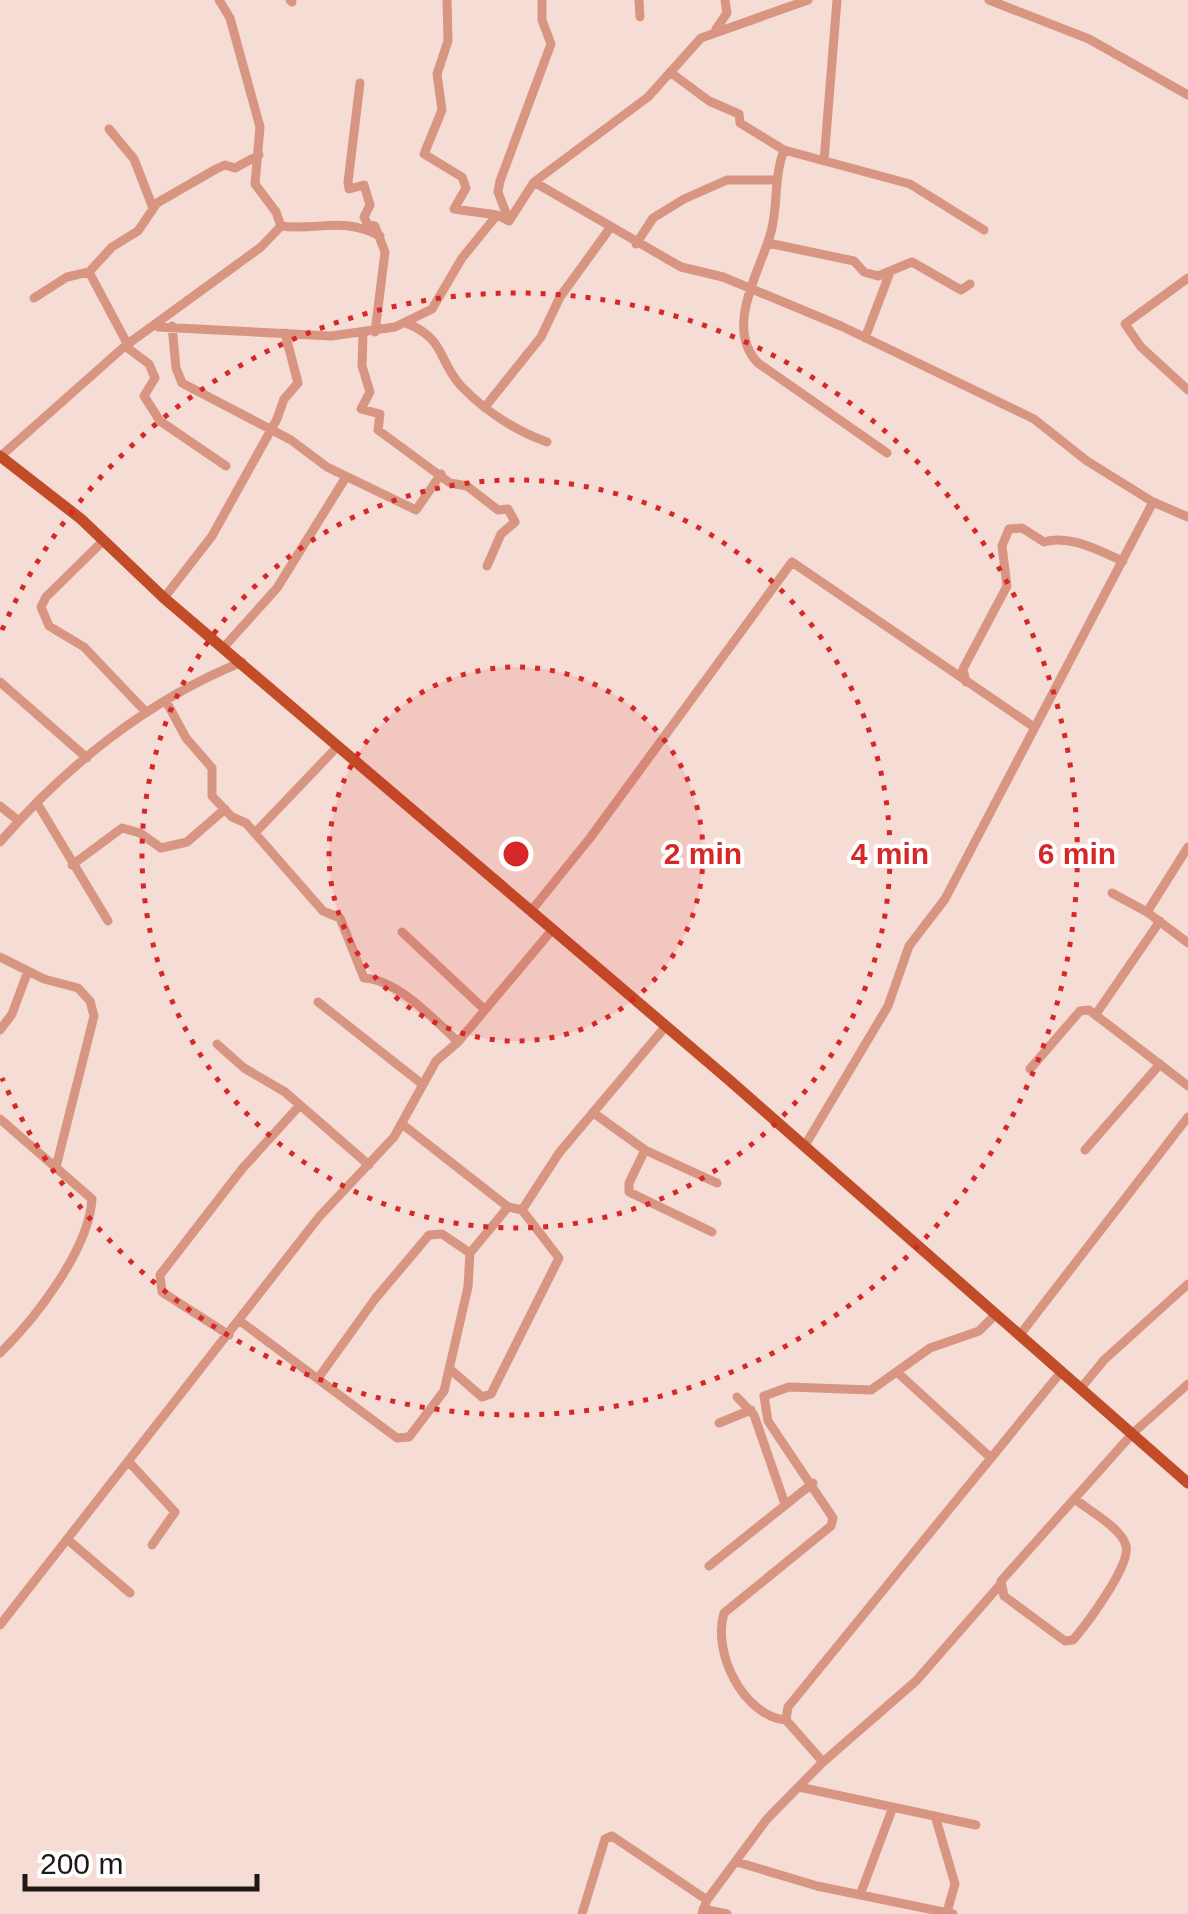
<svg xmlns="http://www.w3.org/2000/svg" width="1188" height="1914" font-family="Arial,sans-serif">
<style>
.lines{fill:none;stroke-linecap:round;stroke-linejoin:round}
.minor{stroke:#d79582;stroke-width:9}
.major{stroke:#c14c27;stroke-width:11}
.ring{fill:none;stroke:#d62828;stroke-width:5;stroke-dasharray:5 10}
.centre{fill:#d62828;stroke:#fff;stroke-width:5}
.ring-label{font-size:30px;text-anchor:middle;font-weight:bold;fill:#d62828;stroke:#fff;stroke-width:8;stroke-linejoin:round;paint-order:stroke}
</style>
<rect width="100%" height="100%" fill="#f5ddd5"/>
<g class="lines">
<path class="minor" d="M219,0L230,18L260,127L255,184L276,212L281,226
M290,0L292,2
M447,0L448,41L437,74L442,110L424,154L462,177L466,188L454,209L497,215
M639,0L640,17
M989,0L1089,39L1188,95
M716,29L727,13L725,0
M670,72L709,101L739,114L740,123L784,150L910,184L984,230
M360,83L348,182L349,189L364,185L370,205L364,217L368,225L375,226L385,252L375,332
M109,129L134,159L153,208
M784,150C774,176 778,201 772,228C764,265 722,326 758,363L887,453
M824,161L837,0
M534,182L681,267L723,277L841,326L1034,419L1087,461L1153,502L1188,517
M509,221L534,182L648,97L701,38L808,0
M509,221L498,192L500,181L551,44L542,20V0
M768,243L854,261L864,272L878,276L912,262L961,290L970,284
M636,244L653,218L684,199L727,180H776
M89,272L129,347
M1188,278L1125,324L1141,347L1188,390
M34,298L67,277L89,272L112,247L138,231L157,203L216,169L225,165L235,168L259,155
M406,323C446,339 437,359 461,386C486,412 514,430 547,442
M172,326L176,368L182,383L291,440L327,467L416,510L441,474
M158,327L331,336L395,327L432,309L462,258L497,215L509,221
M363,335L362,366L370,392L361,409L380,414L378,430L450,483L467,486L498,510L508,509L515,522L501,534L487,566
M865,338L889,275
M125,346L149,364L155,378L144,396L160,421L226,466
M485,407L541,337L560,297L610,228
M1,456L125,346L261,247L281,226C319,231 341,216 380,236
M104,540L46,597L41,607L49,626L84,647L144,710
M164,598L212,536L277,419L284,399L298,383L285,333
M224,647L277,588L346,477
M0,682L87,758
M966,682L963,669L1007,586L1002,546L1009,529L1022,528L1044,542C1070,534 1099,551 1123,561
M166,701L186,738L212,768V796L232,817L246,823L323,911L340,918L364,978C398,980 434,1019 458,1042
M37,803L108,921
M0,806L19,821
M255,833L338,746
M0,842C66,766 148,700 242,662
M72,865L122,828L140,833L161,848L187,842L225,809
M1112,893L1147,912L1188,943
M531,911L590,838L792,562L1034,727
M1147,912L1188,847
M402,932L483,1008
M0,957L44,979L78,988L90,1001L94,1016L56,1167
M318,1002L422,1084
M1096,1014L1160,921
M0,1030L12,1014L28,971
M217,1044L244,1068L285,1092L369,1165
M1030,1069L1080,1011L1089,1010L1188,1086
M595,1114L645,1150L717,1183
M0,1119L92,1199C89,1249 36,1318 0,1353
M402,1124L508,1207
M804,1147L888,1006L909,946L945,899L1153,502
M645,1150L629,1183V1192L712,1232
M1085,1150L1160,1064
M240,1321L397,1438L409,1437L444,1391L468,1287L470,1253L508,1207L522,1210L559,1153L666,1026
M229,1335L162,1292L160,1275L242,1169L300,1105
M1019,1336L1188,1117
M451,1370L482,1397L491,1394L559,1258L522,1210
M898,1373L991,1458
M319,1377L375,1299L429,1235L442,1234L470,1253
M1081,1388L1104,1360L1188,1284
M737,1397L754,1415L785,1504
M719,1423L751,1410
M129,1462L175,1512L152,1545
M1075,1499C1089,1511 1122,1528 1126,1546C1131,1565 1086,1625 1073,1640L1065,1641L1004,1596L1001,1581L1133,1433L1188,1384
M67,1539L130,1593
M709,1566L813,1483
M0,1625L319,1217L394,1137L436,1061L458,1042L552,930
M786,1720C743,1716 712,1652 724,1613L831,1526L833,1518L768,1421L764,1396L789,1387L871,1390L930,1348L979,1331L995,1315
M823,1762L786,1720L788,1707L1061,1372
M799,1787L976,1825
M935,1816L955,1884L947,1912
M737,1862L817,1886L953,1914
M860,1895L893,1807
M703,1909L727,1914
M582,1914L605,1839L612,1836L707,1900
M702,1914L707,1900L767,1819L823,1762L916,1681L999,1586"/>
<path class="major" d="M0,456L81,519L164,598L728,1079L1188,1483"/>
</g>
<circle cx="516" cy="854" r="187" fill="#d62828" fill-opacity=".12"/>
<g class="ring">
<circle cx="516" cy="854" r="187"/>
<circle cx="516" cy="854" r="374"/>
<path d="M2 630A561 561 0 1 1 2 1078"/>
</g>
<circle cx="516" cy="854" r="15" class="centre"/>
<g class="ring-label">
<text x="703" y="864">2 min</text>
<text x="890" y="864">4 min</text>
<text x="1077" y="864">6 min</text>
</g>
<path d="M25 1874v15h232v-15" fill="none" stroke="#201816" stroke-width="5"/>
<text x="40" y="1874" font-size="30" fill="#201816" stroke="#ffffff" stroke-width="8" paint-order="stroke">200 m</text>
</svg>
